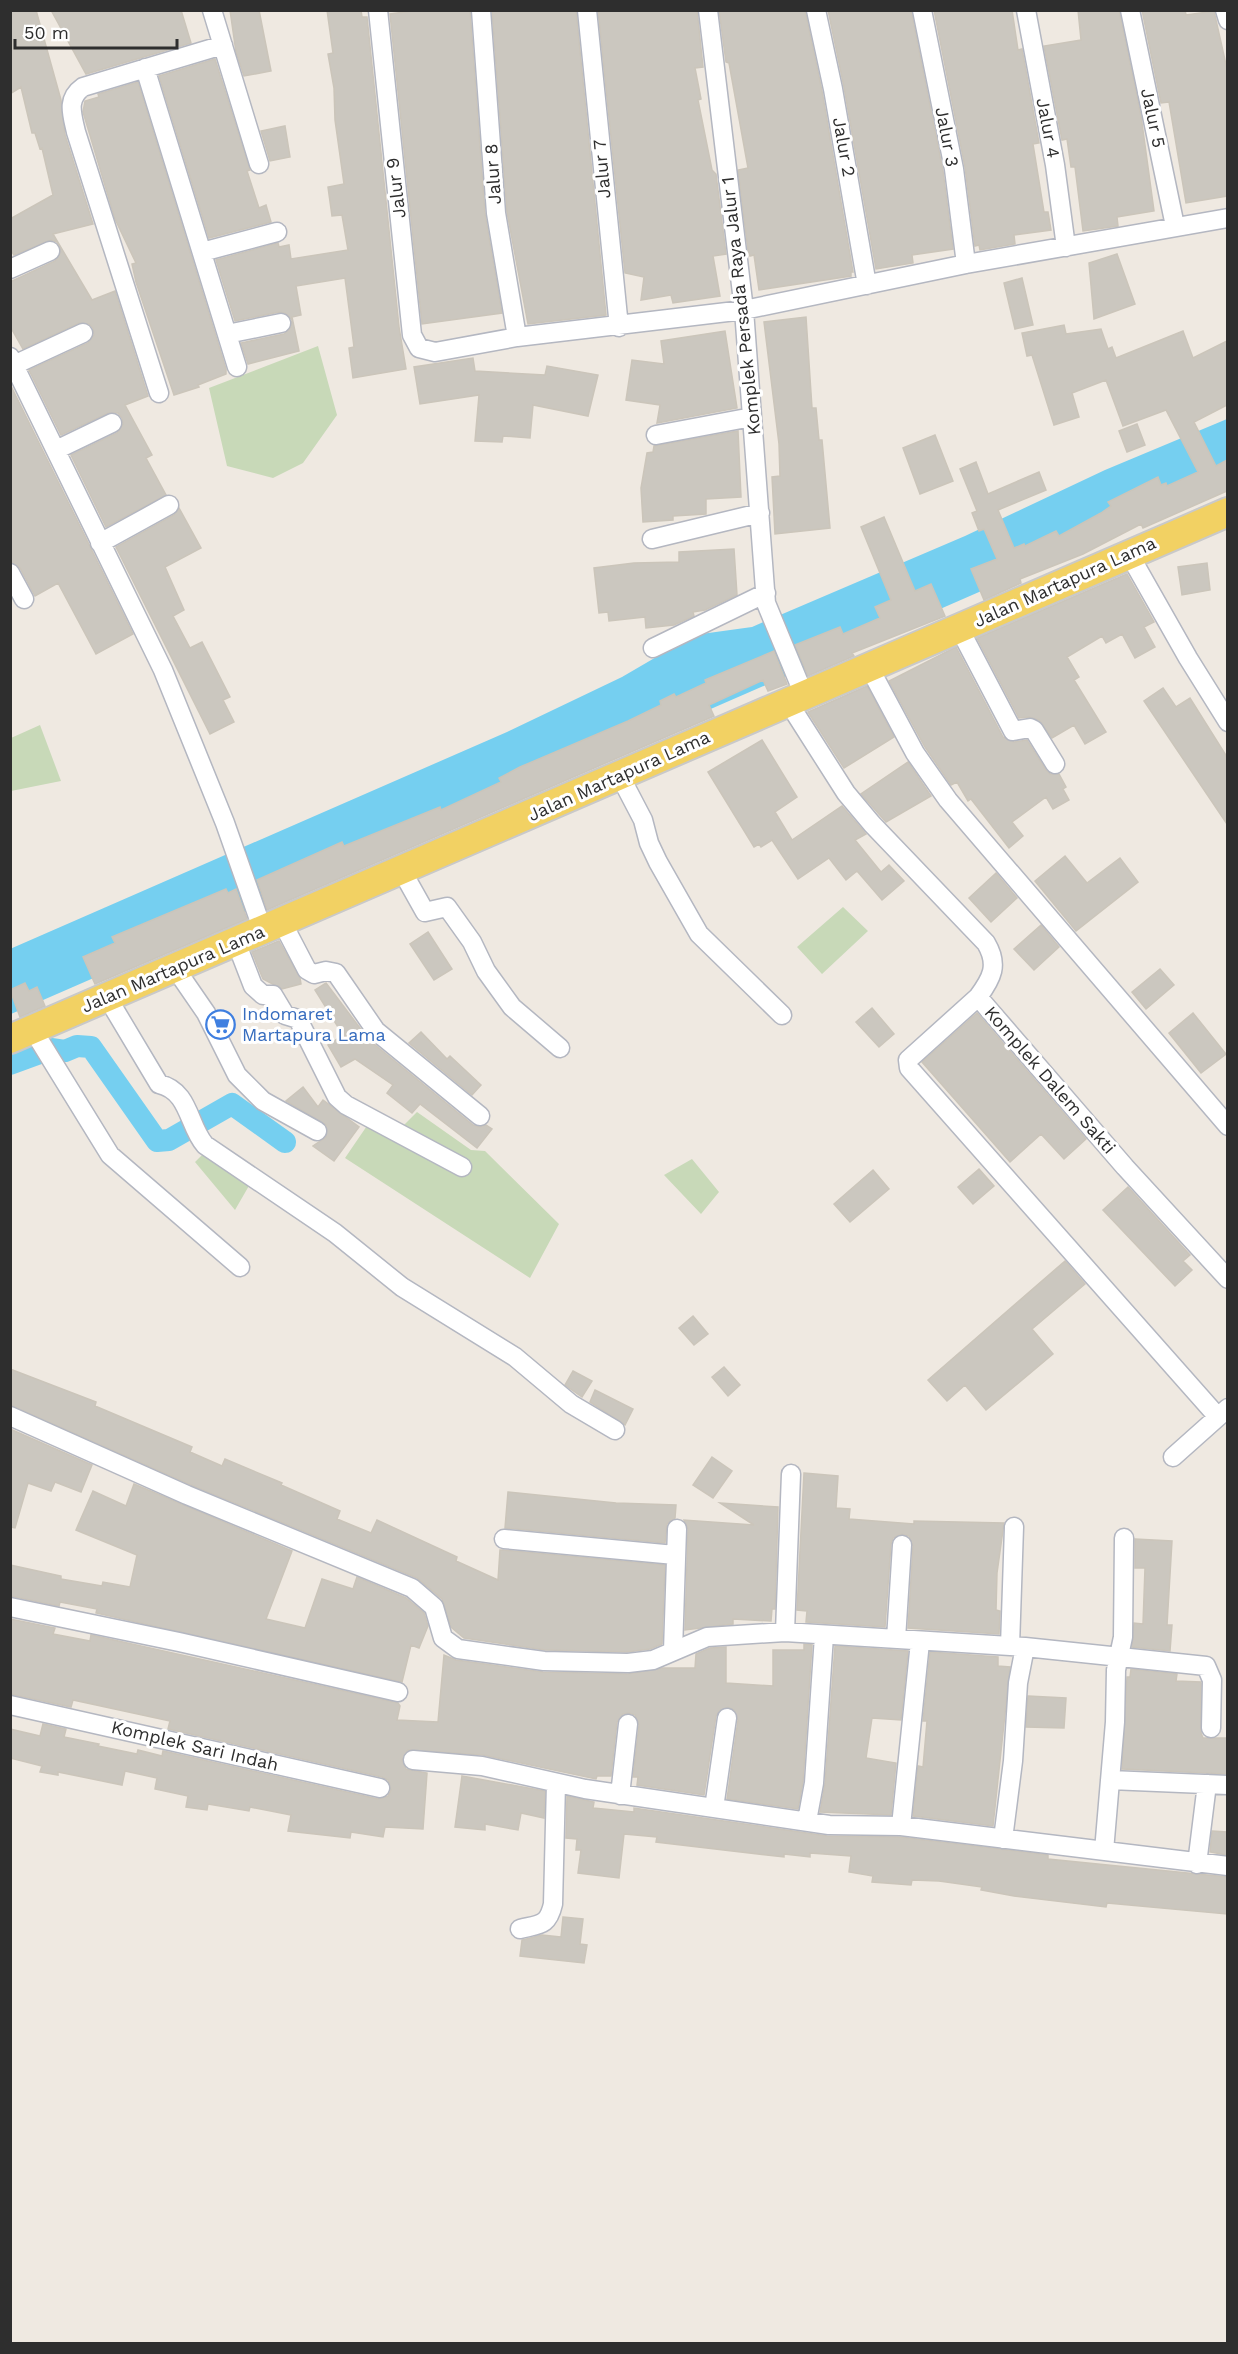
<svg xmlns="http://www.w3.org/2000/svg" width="1238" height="2354" font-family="'Work Sans',sans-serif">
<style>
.cemetery{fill:#c8d9b8}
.water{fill:#75cff0}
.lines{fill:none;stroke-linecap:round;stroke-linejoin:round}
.canal{stroke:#75cff0;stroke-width:22}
.building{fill:#cbc7bf;stroke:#cbc5ba;stroke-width:1.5}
.street-casing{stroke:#b4b7c1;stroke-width:21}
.primary-casing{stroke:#c9c9c9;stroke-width:32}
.street{stroke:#fff;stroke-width:18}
.primary{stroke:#f2d163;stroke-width:28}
.labels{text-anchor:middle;stroke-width:6;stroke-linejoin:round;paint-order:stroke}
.street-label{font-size:18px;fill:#2e2e2e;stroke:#fff}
.shop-label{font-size:18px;fill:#366cbe;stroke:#fff;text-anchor:start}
</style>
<rect width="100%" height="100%" fill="#efe9e1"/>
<path class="cemetery" d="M318,346L337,415L303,463L273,478L227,466L209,388Z
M40,725L61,781L11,791V738Z
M843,907L868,931L822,974L797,947Z
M417,1112L471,1150L485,1151L559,1224L530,1278L345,1158L373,1117L401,1128Z
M208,1149L250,1184L235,1210L195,1162Z
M692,1159L719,1192L701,1214L664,1175Z"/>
<path class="water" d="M1227,419V484L11,1014L10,949L507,732L622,677L694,635L752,627L965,536L1105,470Z"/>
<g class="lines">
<path class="canal" d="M10,1064L51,1049L65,1051L77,1046L91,1047L157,1141L169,1140L232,1104L285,1142"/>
</g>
<path class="building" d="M10,10H36L61,100L65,135L93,224L53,234L92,300L115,291L148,396L125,405L152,455L146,458L166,495L106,527L71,455L117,433L123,424L122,418L118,413H108L61,435L29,370L88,343L94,335L93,328L89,324L79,323L23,349L10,326V282L55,261L61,252L57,242L51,240L14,255L10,249V219L53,195L42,148L40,149L35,133H32L21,87L10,94Z
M51,10H181L191,43L86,74Z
M230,10H259L271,71L244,76L236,52Z
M327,10H361L362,17H367L399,327L406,369L353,378L349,348L354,347L345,278L296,286L301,315L292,317L299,351L248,364L241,343L284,334L291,327L292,320L285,313L279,312L235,321L216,260L278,243L279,247L289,245L291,259L348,250L342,215L332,216L328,187L344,184L335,120L334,88L328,54L333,53Z
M420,10H470L485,214L502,313L422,324L390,14Z
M492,10H576L606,315L528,324L507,212Z
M598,10H697L703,67L695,68L701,99L698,100L712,170L716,174L726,254L713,256L720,296L673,303L671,295L641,300L644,277L625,273Z
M719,10H805L822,91L853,272H851V276L759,290L754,255L750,256L748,250L738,170L748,168L729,63L726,62Z
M828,10H911L943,171L953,249L912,255L913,263L876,269L844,87Z
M934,10H1012L1018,50L1022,49L1039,143L1033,144L1044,212H1048L1051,230L1014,235L1015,244L980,250L979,245L975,246L965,167Z
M1078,10H1119L1141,116L1154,211L1117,217L1118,226L1083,231L1075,167H1071L1067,139L1062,140L1044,46L1081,40Z
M1142,10H1185L1186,15L1214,11L1227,69V196L1186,203L1169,102L1161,103Z
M215,59L250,170L247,171L259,208L266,205L271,222L209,238L159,76Z
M138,82L226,369V374L198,385L199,387L174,395L136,282L132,264L136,263L115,219L83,112L85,101L99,97L98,94Z
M285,126L290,157L270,161L261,131Z
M1117,254L1135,304L1094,319L1089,263Z
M1022,278L1033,325L1015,329L1004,283Z
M806,317L812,408H816L819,440H822L830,528L775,534L772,477L780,476L779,444L764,322Z
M1064,325L1066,334L1101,329L1108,349L1112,347L1116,358L1183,331L1193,358L1227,341V405L1194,422L1216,466L1227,460V491L1143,528L1141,524L1083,554L1020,579L1021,583L984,600L971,569L997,559L984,529L979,531L972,513L977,511L960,469L976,462L988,494L1039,472L1046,490L998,510L1014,548L1024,544L1025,546L1056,531L1059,536L1101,513L1111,506L1108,502L1158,477L1161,485L1166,483L1167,486L1198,472L1166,410L1123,426L1106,380L1072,393L1079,417L1054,425L1032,355L1027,356L1022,333Z
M725,331L737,408L657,423L660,405L626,400L632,360L664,364L661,341Z
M473,358L475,371L545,375L547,366L598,375L588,416L533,405L530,438L503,436L502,442L475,441L479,395L420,404L414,367Z
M10,384L133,634L96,654L58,583L35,596L20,568L10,562Z
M1137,424L1145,445L1127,452L1119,431Z
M738,431L741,497L706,499V514L673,516V520L643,522L641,488L647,453L653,452L654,446Z
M935,435L953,481L920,494L903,448Z
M179,508L201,548L165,567L184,610L173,616L190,648L202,642L230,697L223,700L234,722L210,734L116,547L174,515Z
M884,517L915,591L931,584L945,616L852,653L854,656L808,676L795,645L840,627L843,634L880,618L875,607L891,600L861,527Z
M734,549L737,595L705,610L693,612L694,616L674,625L646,628L645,617L609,621L608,612L599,613L594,568L634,563L679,562V552Z
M1207,563L1210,590L1182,595L1178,567Z
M1127,574L1154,622L1144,627L1155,647L1135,658L1122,634L1106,643L1102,636L1067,657L1079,677L1074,680L1106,732L1085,744L1074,725L1052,738L1039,720L1029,717L1019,718L977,638Z
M956,647L1003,737L1014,742L1027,740L1046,770L1050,774H1059L1066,787L1063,789L1069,800L1053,809L1046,797L1012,822L1023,836L1009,848L971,799L968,801L957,782L951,785L925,747L889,681Z
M774,651L787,684L768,691L763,680L709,705L714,716L267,910L257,880L342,842L344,846L440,807L441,810L501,782L499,778L520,767L628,721L661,705L660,701L674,694L676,697L706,683L705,680Z
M867,686L894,737L844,768L808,712Z
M1163,688L1176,707L1190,698L1227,757V824L1144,701Z
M762,740L797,797L775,812L792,840L842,806L866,834L855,840L881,872L889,865L904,881L882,900L857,871L846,880L829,858L798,879L772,840L761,847L759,844L754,847L708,772Z
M908,762L931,796L886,822L861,794Z
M1065,856L1087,883L1120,858L1138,882L1076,931L1035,881Z
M996,873L1017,898L991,922L969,898Z
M226,889L228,893L236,889L247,919L95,984L83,957L115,943L112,937Z
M1041,925L1059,947L1034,970L1014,949Z
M428,932L452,969L434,980L410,944Z
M279,941L300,978L301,984L282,989L263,979L252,952Z
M1160,969L1174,985L1146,1009L1132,992Z
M25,983L29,991L37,987L45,1006L20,1017L10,990Z
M326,983L369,1040L473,1125L479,1127L486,1125L492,1129L477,1148L420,1104L412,1113L387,1093L393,1085L355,1059L341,1067L328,1045L343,1035L315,990Z
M872,1008L894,1034L879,1047L856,1022Z
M977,1013L1086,1139L1064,1159L1041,1134L1010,1162L922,1062Z
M1193,1013L1226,1054L1201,1073L1169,1033Z
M421,1032L447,1059L450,1056L481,1085L472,1095L409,1043Z
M303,1087L318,1107L323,1100L359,1127L334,1161L313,1146L326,1137V1125L286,1101Z
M979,1169L994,1186L973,1204L958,1187Z
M873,1170L889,1189L850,1222L834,1204Z
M1128,1187L1190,1255L1183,1261L1192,1270L1175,1286L1103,1210Z
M1065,1261L1085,1284L1032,1329L1053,1354L986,1410L965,1385L947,1401L928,1380Z
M693,1316L708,1334L694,1345L679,1328Z
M724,1367L740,1385L728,1396L712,1377Z
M10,1369L96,1402L95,1406L192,1447L190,1452L222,1466L225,1459L282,1483L281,1485L340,1511L337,1519L371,1533L377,1520L457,1557L456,1561L498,1580L500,1550H503L665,1565L662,1644L650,1649L627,1652L545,1650L464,1638L451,1627L442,1599L417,1578L191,1485L10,1405Z
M573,1371L592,1381L582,1397L565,1385Z
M595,1390L633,1409L625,1425L590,1402Z
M10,1429L92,1465L81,1492L55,1482L51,1491L28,1483L15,1528L10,1527Z
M712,1457L732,1471L713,1498L693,1485Z
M804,1473L838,1476L836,1508L850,1509L849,1519L914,1524V1521L1004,1523L997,1573L996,1610L1000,1611L999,1634L908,1628L913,1546L909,1536L902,1534L893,1538L891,1544L885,1627L806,1622L807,1611L797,1610Z
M134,1484L292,1551L266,1619L305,1628L322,1579L353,1589L357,1577L406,1598L424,1613L428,1626L419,1648L411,1645L402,1682L96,1613L97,1609L60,1602L59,1606L10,1596V1565L61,1576V1579L102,1586L103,1582L130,1587L137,1555L76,1530L93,1491L126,1506Z
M508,1492L616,1503L676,1505L675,1518L667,1524L665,1543L505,1528Z
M720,1503L778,1507L775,1609H772L771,1621L733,1619V1624L685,1630L688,1529L684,1520L754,1525Z
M1135,1539L1172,1541L1167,1625H1172L1170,1651L1132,1647L1134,1623L1143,1624L1145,1568H1135Z
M10,1619L55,1628L53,1634L90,1641L91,1635L398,1703L400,1706L397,1720L438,1722L444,1655L456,1660L543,1672L628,1674L662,1668H695L696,1654L710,1648L726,1647V1683L773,1686V1650H804V1644L812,1645L803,1782L798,1809L727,1799L738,1720L734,1710L728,1707L719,1711L716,1716L704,1795L637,1785L638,1777H633L639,1725L635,1715L629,1713L623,1714L617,1722L611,1776H597L596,1779L483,1755L408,1750L402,1760L406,1769L427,1773L423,1829L385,1827L383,1837L351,1832L350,1838L288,1831L291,1815L250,1807L249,1811L208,1804L207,1810L186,1807L188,1796L155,1789L157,1778L125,1771L122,1785L58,1772V1775L40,1772L42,1766L10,1758V1729L40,1736L43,1724L66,1729L64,1737L99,1744L98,1746L137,1754L138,1750L162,1756L163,1751L378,1799L388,1796L391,1790L388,1780L382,1777L168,1729L170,1721L73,1700L71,1707L10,1694Z
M835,1646L908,1651L901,1720L872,1718L866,1758L896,1763L891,1815L820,1812L825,1784Z
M930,1652L998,1657V1666L1010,1667L993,1826L913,1816L918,1766L923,1767L927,1721H923Z
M1131,1669L1177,1674L1176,1681L1201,1682V1733L1203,1738H1227V1774L1122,1769L1127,1677H1130Z
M1028,1696L1066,1698L1064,1728L1026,1727Z
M462,1776L545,1791L544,1818L521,1813L518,1830L485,1824V1830L455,1827Z
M567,1796L594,1802L593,1808L634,1812V1808L827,1836L900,1837L1048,1855V1859L1227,1877V1914L1107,1903L1106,1907L1014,1896L981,1890L982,1887L939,1881L912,1880L911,1885L872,1882L873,1876L849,1872L851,1856L810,1853V1857L784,1854V1857L656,1842L657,1837L624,1834L619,1878L578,1873L581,1850H576L577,1839L566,1838Z
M1212,1831L1227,1832V1855L1210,1852Z
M563,1917L583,1919L580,1944L587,1945L584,1963L520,1956L522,1940L542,1935L561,1937Z"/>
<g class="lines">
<defs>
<path id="street" d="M212,10L259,164
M378,10L412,335L419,348L435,352L517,337L744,310L966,264L1228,218
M481,10L496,213L517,337
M587,10L619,327
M708,10L744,310L766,603L804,695
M816,10L833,89L867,285
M922,10L954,169L966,264
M1026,10L1055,165L1066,247
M1130,10L1175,226
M1225,10L1228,20
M145,68L237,367
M202,252L277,232
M10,269L50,251
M227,334L281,323
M10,357L163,670L225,823L263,931
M14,365L83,333
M159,393L76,132C72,114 66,99 83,87L223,45
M656,435L752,417
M56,450L112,423
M652,539L760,513
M100,543L169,505
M1129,554L1188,658L1228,722
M10,573L24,599
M959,628L1013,731L1030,728L1034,730L1055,764
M653,648L766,593
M869,667L915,753L948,800L1228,1126
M788,702L846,793L872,824L986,943C999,965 992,978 978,997L1125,1167L1228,1279
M620,776L643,820L649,843L658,862L699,934L782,1015
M402,871L425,912L447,907L472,942L486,971L512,1007L560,1048
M282,922L307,970L314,974L326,971L336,973L376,1031L480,1116
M236,942L253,986L263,995H273L285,1015L298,1019L337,1097L346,1105L462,1167
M175,968L206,1013L237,1075L263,1101L317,1131
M107,997L159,1084C190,1091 188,1126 205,1145L335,1233L402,1287L515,1357L571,1404L615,1430
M978,997L908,1060L909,1068L1218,1417
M33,1030L110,1155L240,1267
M10,1416L187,1495L412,1588L434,1607L443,1638L458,1649L544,1661L628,1663L653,1660L707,1637L785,1632L1025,1647L1206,1666L1212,1680L1211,1728
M1173,1457L1228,1408
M504,1539L675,1555
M10,1607L179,1642L398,1692
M785,1632L791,1474
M896,1639L902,1545
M1010,1646L1014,1527
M673,1651L677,1529
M10,1705L380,1788
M413,1760L482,1766L585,1789L829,1825L901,1826L1228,1866
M1110,1780L1228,1785
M620,1795L628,1724
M714,1808L727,1718
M807,1821L814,1783L824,1636
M901,1826L920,1642
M1003,1839L1013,1761L1018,1683L1025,1647
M1104,1851L1115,1722L1116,1670L1123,1637L1124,1538
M1197,1864L1207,1784
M520,1929C540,1924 548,1926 553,1904L556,1783"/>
<path id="primary" d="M10,1039L1228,512"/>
</defs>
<use href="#street" class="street-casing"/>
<use href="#primary" class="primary-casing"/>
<use href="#street" class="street"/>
<use href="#primary" class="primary"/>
</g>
<defs>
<symbol id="supermarket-ring" viewBox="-11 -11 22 22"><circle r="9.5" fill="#fff" stroke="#3f7fe0" stroke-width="1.5"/><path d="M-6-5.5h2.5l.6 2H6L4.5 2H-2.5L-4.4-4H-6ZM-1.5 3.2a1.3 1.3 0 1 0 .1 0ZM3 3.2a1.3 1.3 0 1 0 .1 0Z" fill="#3f7fe0"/></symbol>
</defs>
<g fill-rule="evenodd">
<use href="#supermarket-ring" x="204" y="1008" width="33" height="33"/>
</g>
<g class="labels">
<g class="street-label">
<text transform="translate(1153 118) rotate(78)" y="6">Jalur 5</text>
<text transform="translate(1048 128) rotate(79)" y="6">Jalur 4</text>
<text transform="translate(947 137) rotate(79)" y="6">Jalur 3</text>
<text transform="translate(844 147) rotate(80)" y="6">Jalur 2</text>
<text transform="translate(602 169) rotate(-95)" y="6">Jalur 7</text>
<text transform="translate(493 174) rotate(-94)" y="6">Jalur 8</text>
<text transform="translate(396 188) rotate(-97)" y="6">Jalur 9</text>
<text transform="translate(741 306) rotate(-96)" y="6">Komplek Persada Raya Jalur 1</text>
<text transform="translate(1065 582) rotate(-24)" y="6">Jalan Martapura Lama</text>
<text transform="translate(619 776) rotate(-24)" y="6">Jalan Martapura Lama</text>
<text transform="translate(173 969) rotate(-23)" y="6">Jalan Martapura Lama</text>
<text transform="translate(1050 1080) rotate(49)" y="6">Komplek Dalem Sakti</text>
<text transform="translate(195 1746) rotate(13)" y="6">Komplek Sari Indah</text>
</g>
<g class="shop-label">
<text x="242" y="1020">Indomaret<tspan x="242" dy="21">Martapura Lama</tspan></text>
</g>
</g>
<rect width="1238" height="2354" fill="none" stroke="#2e2e2e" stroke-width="24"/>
<path d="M15 39v9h162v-9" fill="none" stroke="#2e2e2e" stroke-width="3"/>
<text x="24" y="39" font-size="18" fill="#2e2e2e" stroke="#ffffff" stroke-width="4.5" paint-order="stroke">50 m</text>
</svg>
